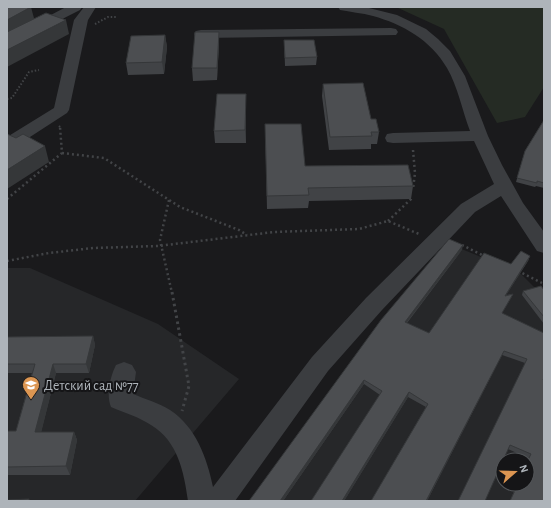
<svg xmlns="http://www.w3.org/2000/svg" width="551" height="508" font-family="'Alegreya Sans',sans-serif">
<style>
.built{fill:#262729;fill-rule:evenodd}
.green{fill:#252b24}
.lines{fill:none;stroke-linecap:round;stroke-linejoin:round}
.path-far2{stroke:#424447;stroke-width:2;stroke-dasharray:1.5 2;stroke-linecap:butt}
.path-far1{stroke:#424447;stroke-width:2.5;stroke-dasharray:2 3;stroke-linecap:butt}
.path{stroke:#424447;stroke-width:3;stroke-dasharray:2.5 3.5;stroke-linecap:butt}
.minor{fill:#3b3d40;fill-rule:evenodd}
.wall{fill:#414346}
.shaded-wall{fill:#353739}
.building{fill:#4c4e51;stroke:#353739}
.labels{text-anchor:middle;stroke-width:4;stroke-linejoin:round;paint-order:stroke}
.poi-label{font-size:14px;fill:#aeb4ba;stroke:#151517;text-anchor:start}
</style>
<rect width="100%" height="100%" fill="#1a1a1c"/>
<path class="built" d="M447,243L520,273L544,297V501H252ZM503,460H527V484H503Z
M7,268H30L158,324L239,379L135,501H7Z"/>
<path class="green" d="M396,7H544V87L525,117L497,123L444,29Z"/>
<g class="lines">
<path class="path-far2" d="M95,24L108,17H117
M7,99L12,98L29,72L39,70
M59,126L61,128"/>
<path class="path-far1" d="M413,150L415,173L413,189
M62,153L104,158L180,207L239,230L247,235
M7,199L62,153L60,127
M169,200L160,240L172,293
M388,221L411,199L412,196
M462,245L484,256
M7,261L49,253L93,248L158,246L274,232L359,229L388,221L419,234
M518,271L542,283"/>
<path class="path" d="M172,292L189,386L182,411"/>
<path class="minor" d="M66,7H82L80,10L7,47V38Z
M84,7H96L88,20L69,110L67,113L13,148L7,149V137L54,108L74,20Z
M338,7H365L397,15L426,29L438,39L450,51L465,76L488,136L502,165L523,203L544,232V253L537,251L501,196L475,212L382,310L328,371L235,501H188C184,472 178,441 151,425C139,417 125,413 111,407C106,395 110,377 116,365L124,362L132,365L136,372L133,394C145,399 159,403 170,410C196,427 207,458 213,487L312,357L366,298L461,204L494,184L474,141L393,143L387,142L385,138L387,134L393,133L470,131C462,110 458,87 447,68C431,40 402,24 373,16C362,13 350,12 340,10Z
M391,28L396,29L398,32L396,35L201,38L196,37L194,34L196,31L201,30Z"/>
</g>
<path class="wall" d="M219,32V44L217,80L193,81L192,68Z
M165,35L167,47L164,74L128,75L126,63Z
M284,40L317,57L316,65L285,66Z
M323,84L371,119L379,132L377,144H371V149L329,150L322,96Z
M246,106V143H215L214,131Z
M544,120V188L536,186L535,187L516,182L525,151Z
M265,124L305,166L413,186L411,199L309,201L308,208L267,209Z
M462,250L407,323L429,333L511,264L530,256L528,261L506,295L513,294L511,298L502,313L543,380L544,501H510L517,484H527V461L528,458L508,449L525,363L502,355L427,501H371L426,407L408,397L344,501H311L380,395L364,384L283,501H249Z
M544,290V324L522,295L523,291Z
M93,336L95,345L89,373H56L41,432H74L77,440L70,475H7V431H16L32,373H7V337Z"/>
<path class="shaded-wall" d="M31,7L35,22L7,36V20Z
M66,20L69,34L7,67V50Z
M219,32V44L217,80V68Z
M165,35L167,47L164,74L162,62Z
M246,94V143L245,130Z
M45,146L49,162L7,189V170Z
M463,245L462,250L404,326L405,322Z
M530,256L528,261L503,300L505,296Z
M93,336L95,345L89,373L86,364Z
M504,351L427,501H426Z
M53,364L56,373L39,441L35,432Z
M364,380V384L283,501H280Z
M409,392L408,397L344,501H342Z
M74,432L77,440L70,475L66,466Z"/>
<path class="building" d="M7,7H31L7,20Z
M46,13L66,20L7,50V32Z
M195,32H219L217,68H192Z
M165,35L162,62L126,63L131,36Z
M284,40H314L317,57L285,58Z
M363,83L371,119H376L379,132H371L372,136L330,137L323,84Z
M217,94H246L245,130L214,131Z
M544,120V183L537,181V183L517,178L525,151Z
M265,124H301L305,166L408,165L413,186L308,188L309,195L267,196Z
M7,134L16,138L23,134L45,146L7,170Z
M449,239L463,245L405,322L429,333L484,253L511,264L521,251L530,256L505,296L513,294L502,313L544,333V378L543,380H544V501H510L518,484H527V462L531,454L510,445L485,501H458L527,359L504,351L426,501H371L428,404L409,392L342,501H311L382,391L364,380L280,501H249L381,320Z
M541,286L544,290V317L523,291Z
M93,336L86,364H53L35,432H74L66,466L7,467V431H16L35,364H7V337Z
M29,499V501H7V500Z"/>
<defs>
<symbol id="school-pin" viewBox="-11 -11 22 30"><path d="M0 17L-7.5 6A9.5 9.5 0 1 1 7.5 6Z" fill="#dc9652" stroke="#151517"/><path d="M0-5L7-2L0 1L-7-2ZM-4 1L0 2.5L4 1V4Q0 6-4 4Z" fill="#fff"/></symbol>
</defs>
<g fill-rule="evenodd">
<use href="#school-pin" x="21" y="375" width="20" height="27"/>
</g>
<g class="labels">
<g class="poi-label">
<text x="44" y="390">Детский сад №77</text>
</g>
</g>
<rect width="551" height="508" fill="none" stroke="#aeb4ba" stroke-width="16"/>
<g transform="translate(515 472) rotate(70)"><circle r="19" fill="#151517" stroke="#525558"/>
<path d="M0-3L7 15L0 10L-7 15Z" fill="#dc9652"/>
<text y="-6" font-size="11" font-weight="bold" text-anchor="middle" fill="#aeb4ba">N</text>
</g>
</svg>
